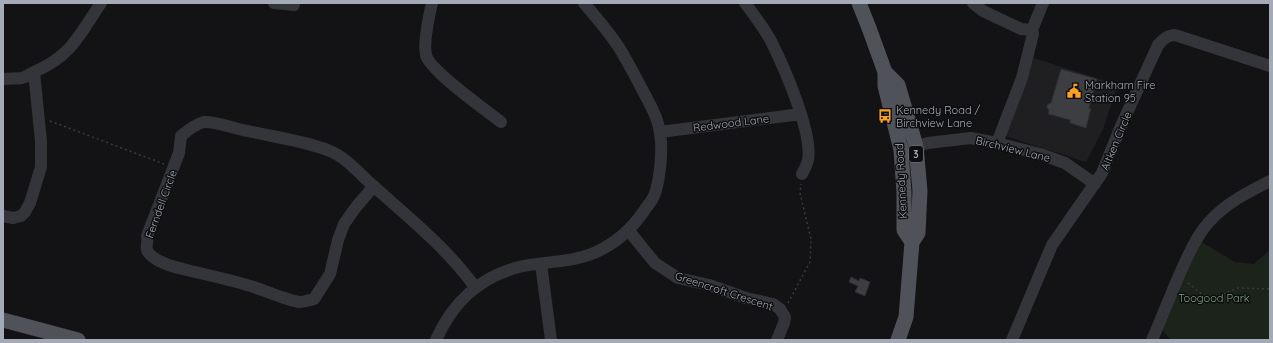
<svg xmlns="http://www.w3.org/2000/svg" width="1273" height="343" font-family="Quicksand,sans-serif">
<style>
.built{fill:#1f1f22}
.green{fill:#1b231b}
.building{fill:#3d3e42;stroke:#2d2d31}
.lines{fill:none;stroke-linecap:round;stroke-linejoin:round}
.path{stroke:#3a3c41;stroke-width:1.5;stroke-dasharray:2 3;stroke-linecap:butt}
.minor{stroke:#34353a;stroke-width:12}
.major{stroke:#4f5259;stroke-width:15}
.labels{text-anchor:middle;stroke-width:3;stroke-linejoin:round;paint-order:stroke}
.shield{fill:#0e0e10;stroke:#777c84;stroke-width:1}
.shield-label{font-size:10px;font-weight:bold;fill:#a4abb6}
.poi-label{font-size:11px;fill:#a4abb6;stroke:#0e0e10;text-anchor:start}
.street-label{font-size:11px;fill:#a4abb6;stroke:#0e0e10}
.park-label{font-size:11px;fill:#7aa279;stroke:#0e0e10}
</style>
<rect width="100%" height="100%" fill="#131315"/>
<path class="built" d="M1028,56L1118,85L1103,129L1086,162L1002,135Z"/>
<path class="green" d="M1195,238L1235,262L1254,264L1270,250V340H1171L1157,325Z"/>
<path class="building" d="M1061,69L1097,79L1089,108L1091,109L1086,128L1070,123V120L1048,114L1049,110L1047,108V106L1048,104L1051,103Z
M851,277L859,281L860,278L870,282L865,296L855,292L858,286L849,282Z"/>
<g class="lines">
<path class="path" d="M50,121L164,164
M1188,283L1203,295L1215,297L1238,288L1270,289
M788,303L810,262L811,239L800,193L801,184"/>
<path class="minor" d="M274,3L294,5
M432,3C429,16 423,42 426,55C429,70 487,111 501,122
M745,3C754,15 764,28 771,41C784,67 813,133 808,160C807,165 804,170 802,174
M973,3L983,11L1021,29L1032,30
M1032,30L1043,3
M3,79C9,78 16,79 22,78C26,77 31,73 36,71C72,55 80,34 101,3
M660,132L801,114
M997,143L1022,78L1033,34L1032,30
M907,149L928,143L971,138L997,143L1040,154L1065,163L1095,184
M374,186L356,207L344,224L338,240L330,274L314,299C309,300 305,302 299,302C285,300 262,289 247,285C227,279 207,275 187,270C176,267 163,265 153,257C142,249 149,245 147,236L179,153L181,136C187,131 195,124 204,122C216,121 235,129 248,131C274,137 306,141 330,151C345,157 358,172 370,183C407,216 446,247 475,287
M3,216L13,218L21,216L25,212L30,203L41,167V141L34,72
M629,231L655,263L678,278L709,285L746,298L773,304L780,309L785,317L784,323L777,340
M541,264L551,340
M436,340C452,303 480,277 519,267C544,261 570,263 594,253C615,244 631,230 644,211C647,206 652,201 654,196C660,181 663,149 660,133C658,118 650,104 643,91C635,76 627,60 618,46C608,31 596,17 584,3
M1012,340L1052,245L1102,173L1121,126L1158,45C1163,40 1167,35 1175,35L1270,66
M1152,340C1164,313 1174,285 1187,258C1193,245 1199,233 1209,222C1226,203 1248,192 1270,181"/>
<path class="major" d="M859,3L869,28L885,72V86L901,150L904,192V230L912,242
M885,72L898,85L916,146L920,191L918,233L912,242L906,317L898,340
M3,320L78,340"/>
</g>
<defs>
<symbol id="civic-bare" viewBox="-9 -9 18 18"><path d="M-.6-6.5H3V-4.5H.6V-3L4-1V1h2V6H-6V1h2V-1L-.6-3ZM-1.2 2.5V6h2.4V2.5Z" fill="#fca024" stroke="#0e0e10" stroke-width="2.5" paint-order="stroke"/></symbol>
<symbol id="bus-bare" viewBox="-9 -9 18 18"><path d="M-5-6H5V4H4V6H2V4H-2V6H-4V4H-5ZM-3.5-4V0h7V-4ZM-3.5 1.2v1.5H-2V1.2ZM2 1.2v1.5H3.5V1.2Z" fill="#fca024" stroke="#0e0e10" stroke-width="2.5" paint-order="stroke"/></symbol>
</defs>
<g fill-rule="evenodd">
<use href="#civic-bare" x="1064" y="81" width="20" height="20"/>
<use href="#bus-bare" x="875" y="106" width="20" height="20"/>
</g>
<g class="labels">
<rect class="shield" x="909" y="146" width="14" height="16" rx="3"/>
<g class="shield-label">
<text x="916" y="158">3</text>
</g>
<g class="poi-label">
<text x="1085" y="89">Markham Fire<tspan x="1085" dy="13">Station 95</tspan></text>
<text x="896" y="114">Kennedy Road /<tspan x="896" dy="13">Birchview Lane</tspan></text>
</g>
<g class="street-label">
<text transform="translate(731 123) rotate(-7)" y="4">Redwood Lane</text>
<text transform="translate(1116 141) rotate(-67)" y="4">Aitken Circle</text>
<text transform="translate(1013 149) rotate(14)" y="4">Birchview Lane</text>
<text transform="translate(901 181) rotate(-93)" y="4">Kennedy Road</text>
<text transform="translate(161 204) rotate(-70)" y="4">Ferndell Circle</text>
<text transform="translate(724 291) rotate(18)" y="4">Greencroft Crescent</text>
</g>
<g class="park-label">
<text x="1214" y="302">Toogood Park</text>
</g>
</g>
<rect width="1273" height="343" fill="none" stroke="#a4abb6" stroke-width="8"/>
</svg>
